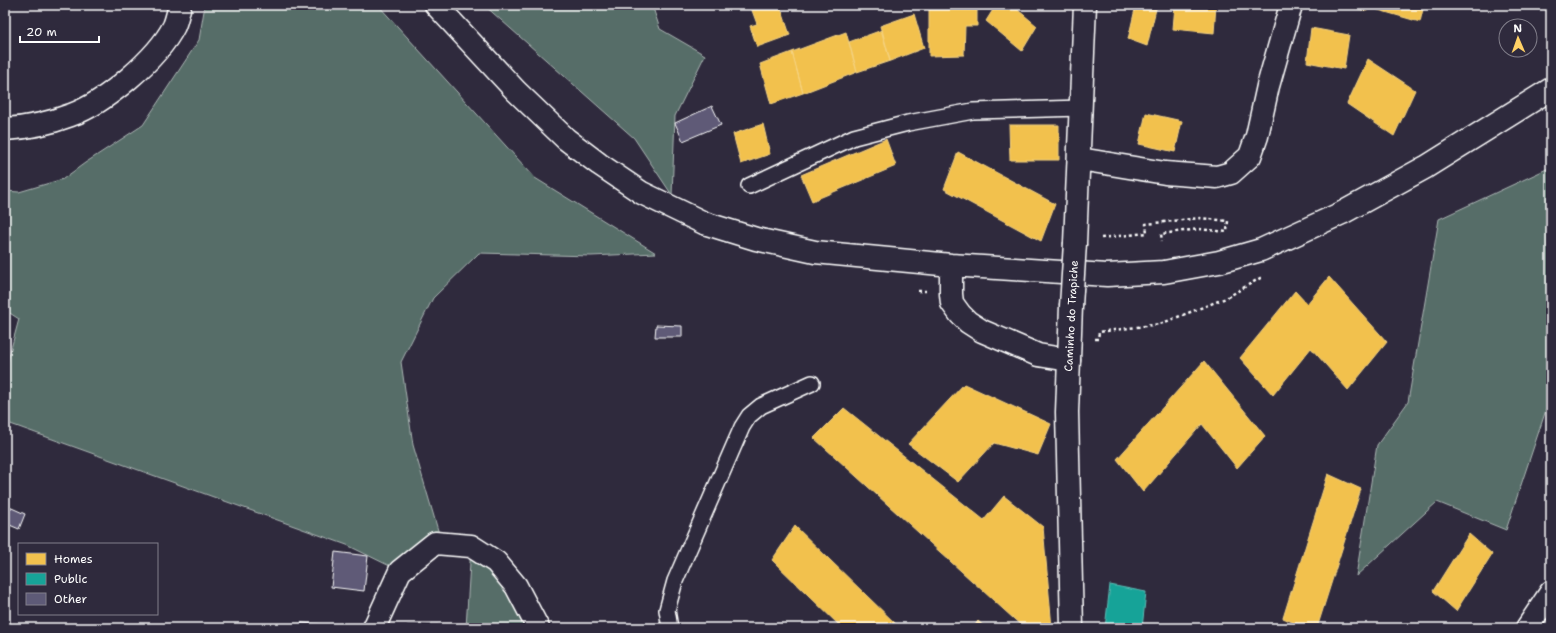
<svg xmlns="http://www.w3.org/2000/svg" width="1556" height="633" font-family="'Shantell Sans',sans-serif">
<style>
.green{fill:#576d68;stroke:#abb6b4}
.homes{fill:#f2c14e;stroke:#f6d483}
.public{fill:#17a398;stroke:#5dbfb7}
.building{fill:#5e5a77;stroke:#fff}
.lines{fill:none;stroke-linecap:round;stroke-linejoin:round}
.lane-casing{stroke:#fff;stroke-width:18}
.street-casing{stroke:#fff;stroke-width:25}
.secondary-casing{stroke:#fff;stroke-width:25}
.path{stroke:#fff;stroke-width:2.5;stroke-dasharray:3 3;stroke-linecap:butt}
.lane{stroke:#2f2a3d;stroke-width:15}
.street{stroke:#2f2a3d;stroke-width:22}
.secondary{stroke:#2f2a3d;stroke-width:22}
.street-bridge-casing{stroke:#fff;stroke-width:25;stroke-linecap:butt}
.street-bridge{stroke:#2f2a3d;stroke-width:22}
.labels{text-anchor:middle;stroke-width:4;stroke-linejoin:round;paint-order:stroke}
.street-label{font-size:11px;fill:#fff;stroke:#2f2a3d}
</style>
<rect width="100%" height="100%" fill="#2f2a3d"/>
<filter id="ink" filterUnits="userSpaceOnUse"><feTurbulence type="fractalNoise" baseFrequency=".025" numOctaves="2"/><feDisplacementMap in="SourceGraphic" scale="8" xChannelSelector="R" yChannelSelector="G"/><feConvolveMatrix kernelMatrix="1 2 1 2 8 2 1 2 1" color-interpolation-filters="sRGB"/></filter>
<g filter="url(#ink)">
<path class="green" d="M205,5H378L535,178L656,253L591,256L479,253L433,298L401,362L413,445L442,544L400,571L347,545L5,422V371L19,319L5,310V191L19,192L63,179L85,163L143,125L199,40Z
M484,5H652L660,29L705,55L675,116L672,195L634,138Z
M1551,167V395L1506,530L1437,502L1356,576L1377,445L1408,402L1439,219Z
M471,546L538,628H466Z"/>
<path class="homes" d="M750,5H780L790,35L757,47L750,26L757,24Z
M929,5H977V26H965L964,55L929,56Z
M996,5H1012L1037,26L1022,51L986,21Z
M1044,5H1071V8L1044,7Z
M1136,5H1157L1147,46L1128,39Z
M1175,5H1216L1214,33L1173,29Z
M1343,5H1368L1367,11Z
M1368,5H1424L1420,22L1368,7Z
M914,14L924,48L890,61L880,26Z
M1311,28L1349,35L1344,69L1307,62Z
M882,30L890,61L857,72L849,42Z
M846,32L857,72L803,93L792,52Z
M792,52L803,93L771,104L760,64Z
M1368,59L1415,90L1394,136L1347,104Z
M1146,113L1182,121L1175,152L1139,144Z
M763,124L770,154L741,164L733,134Z
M1009,125H1059V160H1010Z
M886,139L896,166L812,201L801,175Z
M958,152L1055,204L1041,241L944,189Z
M1329,277L1387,342L1348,390L1311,348L1273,395L1240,358L1295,291L1307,304Z
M1204,361L1265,436L1237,468L1202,424L1143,492L1117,459Z
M964,384L1051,424L1038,455L994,443L958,482L908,444Z
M844,408L984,520L1004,496L1043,527L1052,628H1024L814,438Z
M1328,474L1361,489L1317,628H1306L1283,618Z
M795,526L900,628H842L772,560Z
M1469,534L1492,554L1456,611L1433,591Z
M978,621L986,628H973Z"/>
<path class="public" d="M1110,585L1146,592L1142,628H1105Z"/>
<path class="building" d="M712,106L721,125L683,141L675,123Z
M656,325L682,326V337H655Z
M5,505L25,514L19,529L5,523Z
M335,552L368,556L364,591L331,587Z
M301,623L343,626V628H301Z
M438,625V628H407V626Z"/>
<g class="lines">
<defs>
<path id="lane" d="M749,186L854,137L908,123L973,111L1082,108
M670,628L667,610L675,581L742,427L749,416L761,406L812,383"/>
<path id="street" d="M5,129C27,128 50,123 71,115C105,103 158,58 174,26C177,19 178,12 180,5
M1080,159L1165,173L1217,177L1231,173L1250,156L1257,136L1268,86L1291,5
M1075,243L1085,5
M1071,306L1067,412L1072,628
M374,628L400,571L435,543L471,546L496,562L516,586L538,628
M1527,628L1551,592"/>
<path id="secondary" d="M436,5L516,91L566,139L599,164L642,193L704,223L756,239L815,252L951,265L1107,275L1164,272L1219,262L1261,250L1342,213L1426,167L1551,89
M951,265V294L952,303L960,314L968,322L982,331L1038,355L1069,360"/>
</defs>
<use href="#lane" class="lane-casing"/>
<use href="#street" class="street-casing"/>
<use href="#secondary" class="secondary-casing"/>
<path class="path" d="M1101,238L1147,233L1146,224L1200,218L1228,221L1227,232L1199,229L1161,234L1162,241
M918,291H926
M1095,339H1098L1099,332L1160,324L1226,298L1262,277"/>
<use href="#lane" class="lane"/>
<use href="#street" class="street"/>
<use href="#secondary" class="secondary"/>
<defs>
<path id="street-bridge" d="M1071,306L1075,243"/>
</defs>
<use href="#street-bridge" class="street-bridge-casing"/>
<use href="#street-bridge" class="street-bridge"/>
</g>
</g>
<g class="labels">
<g class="street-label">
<text transform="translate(1071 316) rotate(-87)" y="4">Caminho do Trapiche</text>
</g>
</g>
<rect width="1556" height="633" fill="none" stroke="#2f2a3d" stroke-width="20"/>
<rect x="10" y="10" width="1536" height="613" fill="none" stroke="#fff" stroke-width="1.5" filter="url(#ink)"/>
<rect x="18" y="543" width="140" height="72" fill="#2f2a3d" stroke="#827f8b"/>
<rect x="26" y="553" width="20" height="12" fill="#f2c14e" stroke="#827f8b"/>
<text x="54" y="563" font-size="12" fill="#ffffff">Homes</text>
<rect x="26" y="573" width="20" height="12" fill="#17a398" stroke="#827f8b"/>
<text x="54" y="583" font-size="12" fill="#ffffff">Public</text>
<rect x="26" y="593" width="20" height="12" fill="#5e5a77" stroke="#827f8b"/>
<text x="54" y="603" font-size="12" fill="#ffffff">Other</text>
<g transform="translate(1518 38) rotate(358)"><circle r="19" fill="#2f2a3d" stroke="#827f8b"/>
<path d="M0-3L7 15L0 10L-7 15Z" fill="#ffd166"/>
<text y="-6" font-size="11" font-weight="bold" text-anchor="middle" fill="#ffffff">N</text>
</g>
<path d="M20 36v6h79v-6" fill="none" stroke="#ffffff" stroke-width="2"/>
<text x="26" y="36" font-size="12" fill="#ffffff" stroke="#2f2a3d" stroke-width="3" paint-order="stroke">20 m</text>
</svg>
